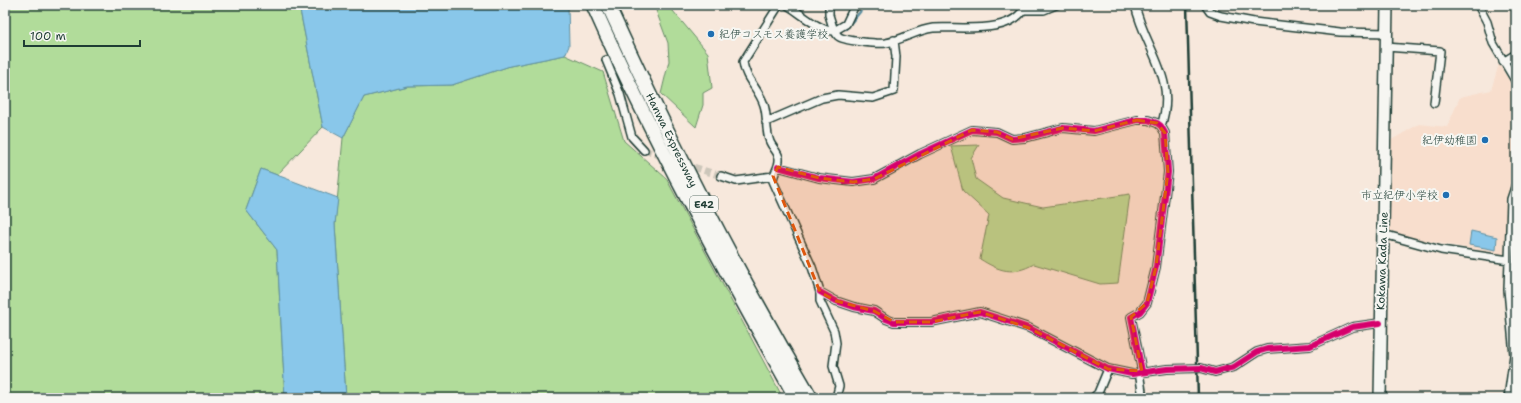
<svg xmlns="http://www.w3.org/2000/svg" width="1521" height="403" font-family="'Shantell Sans','Klee One',sans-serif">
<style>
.built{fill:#f8decd}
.green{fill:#b1dc9a;stroke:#688c67}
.water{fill:#89c7ea;stroke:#5f90a1}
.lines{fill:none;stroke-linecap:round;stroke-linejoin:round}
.stream{stroke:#5f90a1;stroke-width:2.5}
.street-tunnel{stroke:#ccc6ba;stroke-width:7;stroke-dasharray:7 3.5;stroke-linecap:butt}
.street-casing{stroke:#1f3d34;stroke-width:10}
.primary-casing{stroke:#1f3d34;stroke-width:14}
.highway-casing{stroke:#1f3d34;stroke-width:16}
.street{stroke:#f6f6f2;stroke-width:7}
.primary{stroke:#f6f6f2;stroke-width:11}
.highway{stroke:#f6f6f2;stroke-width:13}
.rail{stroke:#1f3d34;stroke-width:2.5}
.cycleway-casing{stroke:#f6f6f2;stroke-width:8}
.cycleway{stroke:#d6006c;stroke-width:6}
.marked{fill:#de580e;fill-opacity:0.2;stroke:#de580e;stroke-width:3;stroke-dasharray:8 5;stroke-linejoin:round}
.poi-dot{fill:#1f6fb2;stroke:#f6f6f2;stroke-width:1.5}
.labels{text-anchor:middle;stroke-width:4;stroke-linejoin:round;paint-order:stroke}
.shield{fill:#f6f6f2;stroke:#60746d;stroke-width:1}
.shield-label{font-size:10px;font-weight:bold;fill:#1f3d34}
.poi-label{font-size:11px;fill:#1f3d34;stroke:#f6f6f2;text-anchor:end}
.street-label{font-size:11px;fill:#1f3d34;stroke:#f6f6f2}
</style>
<rect width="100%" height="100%" fill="#f7e8dc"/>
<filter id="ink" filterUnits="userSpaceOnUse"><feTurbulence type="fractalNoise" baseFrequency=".025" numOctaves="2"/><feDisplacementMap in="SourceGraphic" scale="8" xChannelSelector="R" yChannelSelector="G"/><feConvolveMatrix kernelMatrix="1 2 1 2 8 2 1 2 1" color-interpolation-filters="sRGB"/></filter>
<g filter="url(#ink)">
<path class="built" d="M1499,64L1516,92V160L1507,197L1504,255L1390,234L1387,227L1388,142L1419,124L1447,127L1460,97L1491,90Z"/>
<path class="green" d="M5,5H299L323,127L277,175L261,169L246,210L277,250L285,398H5Z
M654,5H668L708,53L712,88L703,93V105L696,127L661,94L669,61L668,43Z
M565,55L603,72L624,141L666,178L783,398H346L335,224L343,138L364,97L407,86L452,85L510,66Z
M979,145L971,158L976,179L1003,198L1043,207L1130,194L1118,283L1100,284L1034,264C1013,276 999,271 980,259L989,215L963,191L951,146Z"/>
<path class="water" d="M299,5H568L569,46L565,55L510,66L452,85L407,86L364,97L343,138L323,127Z
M261,169L338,198L335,224L346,398H285L277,250L246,210Z
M1471,231L1497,237L1496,250L1469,245Z"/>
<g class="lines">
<path class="stream" d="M846,29L860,12L863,5"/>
<path class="street-tunnel" d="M644,150L665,157
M684,164L721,176"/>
<defs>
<path id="street" d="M779,5L743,62C745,79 759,89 764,105C768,117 765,130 770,142C772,147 778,152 779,158C780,167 773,173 773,181L812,267L820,292V301L834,331L836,343L833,366L839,386L836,398
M787,5C801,13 819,31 834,31C836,32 836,34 838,36C843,41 878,44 886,43C902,40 917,30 933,28C959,26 1013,36 1026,5
M829,5V15L834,31L846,24L855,5
M1135,5C1145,50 1178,78 1161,126
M1205,5L1210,12L1221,16L1254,22L1340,32L1387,33
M1478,5L1487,22L1493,43L1516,82
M1024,10H1044L1056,5
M1386,47L1440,51L1434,103
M606,60L620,94L632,137L644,150
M1503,62L1516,54
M766,122L822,98L838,95L873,98L894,91L896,57L894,40
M778,167L819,178L853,182L874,179L920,154L972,130L997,132L1012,139L1025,138L1063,128L1094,131L1137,120H1148L1157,123L1161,126L1165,133L1168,172L1156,267L1147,303L1140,312L1131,317L1142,371
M721,176L736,181L773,176
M1383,234L1441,250L1509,260
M820,292L836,301L854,307L874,311L886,319L894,322H931L980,312L1029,328L1108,369L1132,374L1167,369L1201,368L1215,372L1234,367L1257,352L1267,349L1310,346L1352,327L1380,323
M1139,372L1143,398
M1093,398L1098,393L1108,369
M1508,398L1514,355L1508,290L1511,199L1516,184"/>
<path id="primary" d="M1380,398L1387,5"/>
<path id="highway" d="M593,5C653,140 724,269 796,398
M608,5C669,139 736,271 811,398"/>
</defs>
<use href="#street" class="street-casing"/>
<use href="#primary" class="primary-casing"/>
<use href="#highway" class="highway-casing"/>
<use href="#street" class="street"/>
<use href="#primary" class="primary"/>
<use href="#highway" class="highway"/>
<path class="rail" d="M1187,5L1198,398"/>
<defs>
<path id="cycleway" d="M778,167L819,178L853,182L874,179L920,154L972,130L997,132L1012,139L1025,138L1063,128L1094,131L1137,120H1148L1157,123L1161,126L1165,133L1168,172L1156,267L1147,303L1140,312L1131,317L1142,371
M820,292L836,301L854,307L874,311L886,319L894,322H931L980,312L1029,328L1108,369L1132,374L1167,369L1201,368L1215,372L1234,367L1257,352L1267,349L1310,346L1352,327L1380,323"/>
</defs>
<use href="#cycleway" class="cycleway-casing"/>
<use href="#cycleway" class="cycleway"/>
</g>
</g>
<path class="marked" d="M1137,120L1157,123L1165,133L1168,172L1156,267L1147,303L1131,317L1142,371L1108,369L1029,328L980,312L931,322H894L874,311L836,301L820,292L773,176L778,167L819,178L853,182L874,179L972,130L997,132L1012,139L1063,128L1094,131Z"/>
<g class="poi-dot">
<circle cx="711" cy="34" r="4"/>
<circle cx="1485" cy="140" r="4"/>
<circle cx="1446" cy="195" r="4"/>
</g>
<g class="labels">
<rect class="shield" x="690" y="196" width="28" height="16" rx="3"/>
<g class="shield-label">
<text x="704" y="208">E42</text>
</g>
<g class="poi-label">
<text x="719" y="38" text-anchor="start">紀伊コスモス養護学校</text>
<text x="1477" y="144">紀伊幼稚園</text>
<text x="1438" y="199">市立紀伊小学校</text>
</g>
<g class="street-label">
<text transform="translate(672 140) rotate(64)" y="4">Hanwa Expressway</text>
<text transform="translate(1382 261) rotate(-88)" y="4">Kokawa Kada Line</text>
</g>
</g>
<rect width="1521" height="403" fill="none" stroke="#f6f6f2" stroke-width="20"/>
<rect x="10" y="10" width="1501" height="383" fill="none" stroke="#1f3d34" stroke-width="1.5" filter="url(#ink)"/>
<path d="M24 40v6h116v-6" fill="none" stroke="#1f3d34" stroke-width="2"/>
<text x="30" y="40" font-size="12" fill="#1f3d34" stroke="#f6f6f2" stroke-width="3" paint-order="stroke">100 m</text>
</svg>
